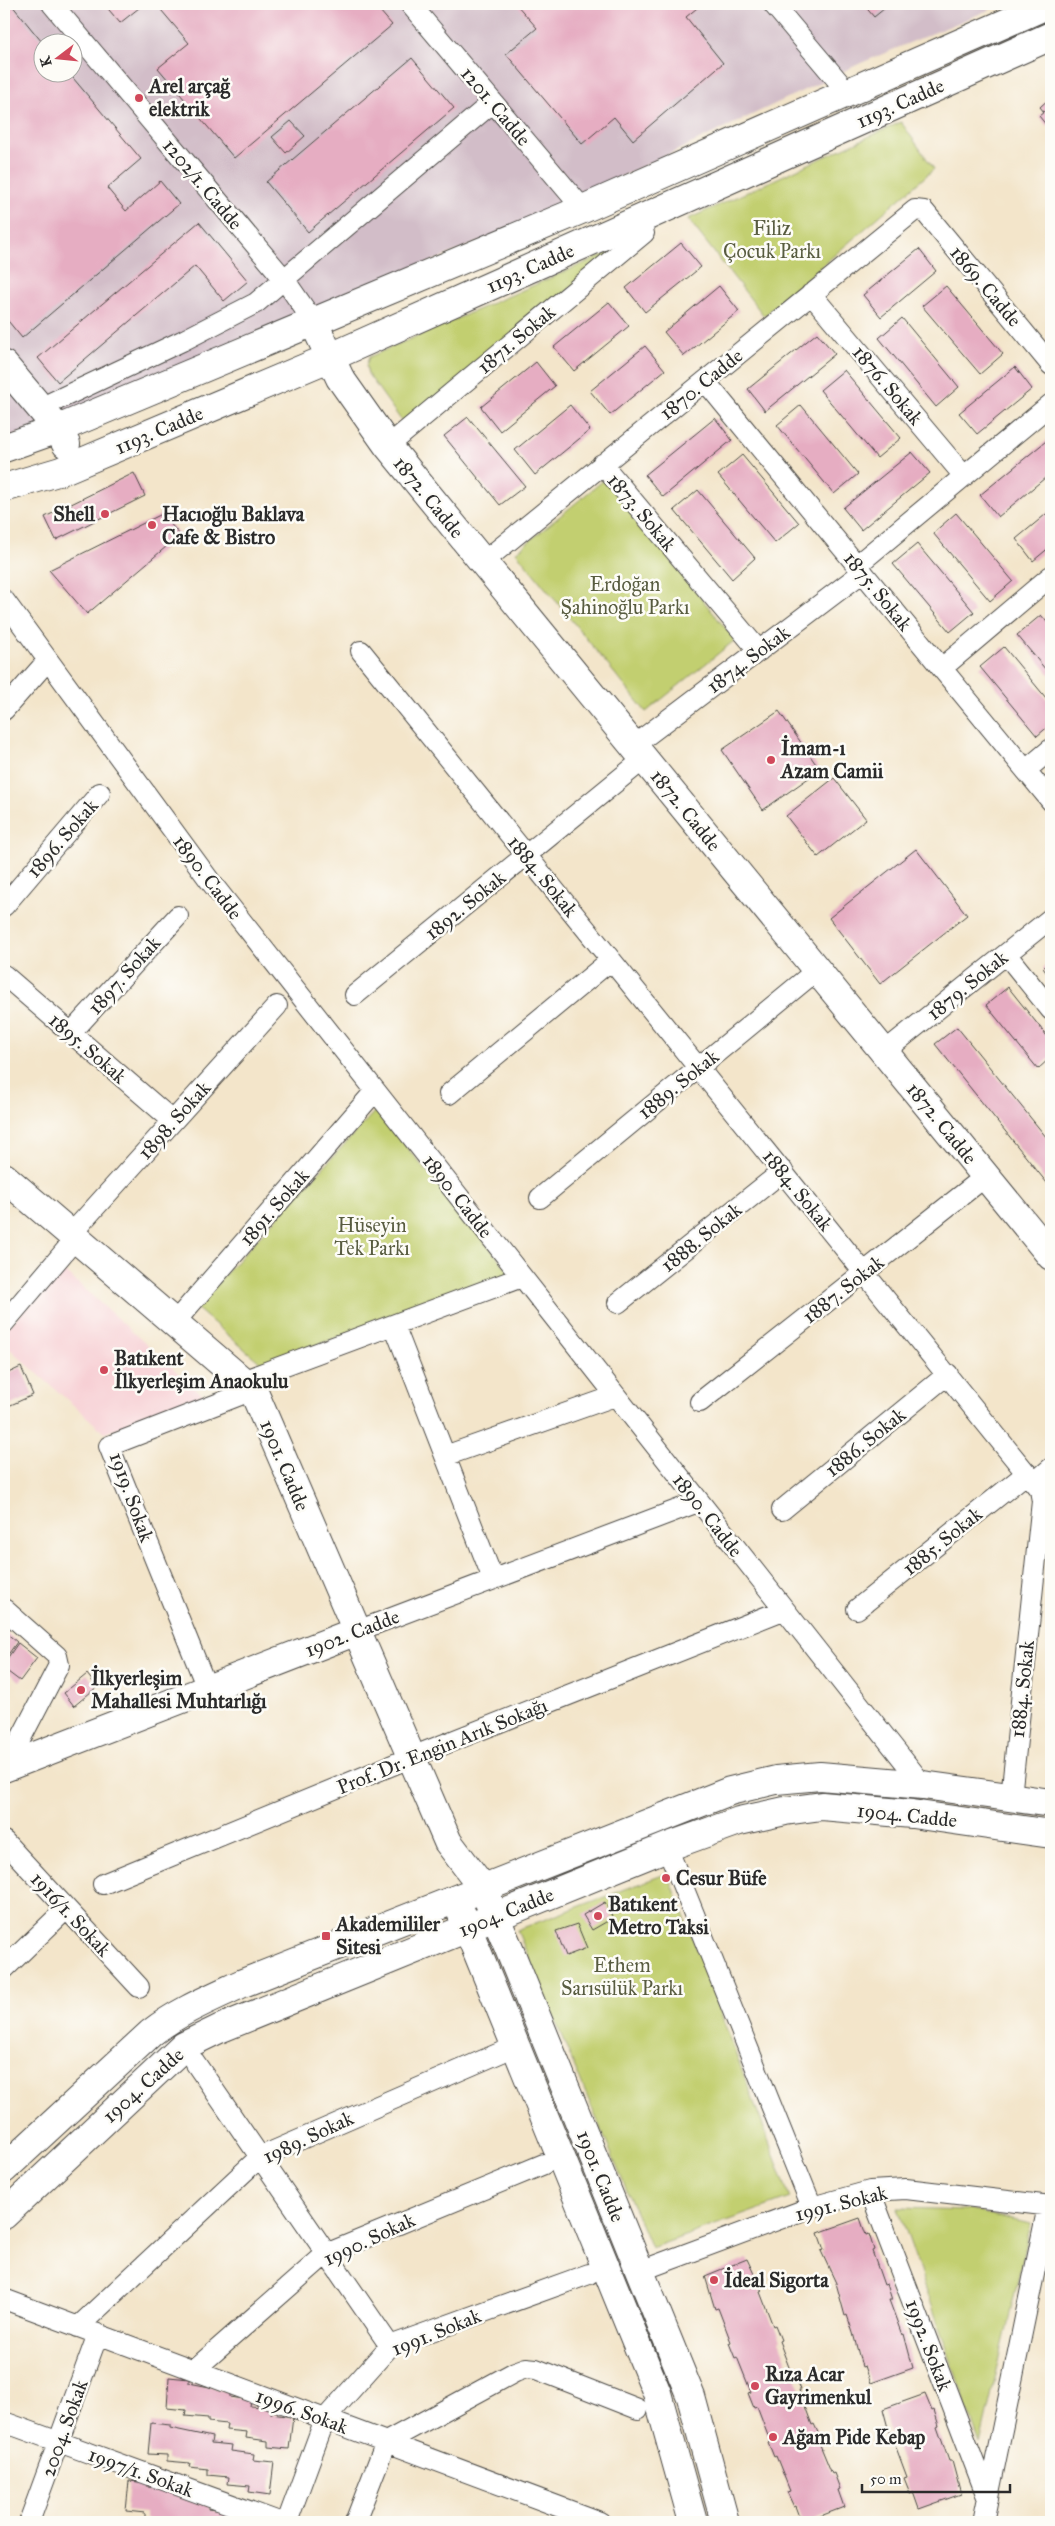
<svg xmlns="http://www.w3.org/2000/svg" width="1055" height="2526" font-family="'IM FELL Great Primer',serif">
<style>
.built{fill:#f7cfd4}
.industrial{fill:#d2bdc8;fill-rule:evenodd}
.green{fill:#c2cf70;stroke:#767d4e}
.building{fill:#e6adc2}
.lines{fill:none;stroke-linecap:round;stroke-linejoin:round}
.street-casing{stroke:#494743;stroke-width:22}
.secondary-casing{stroke:#494743;stroke-width:30}
.street{stroke:#fff;stroke-width:20}
.secondary{stroke:#fff;stroke-width:28}
.poi-dot{fill:#d1495b;stroke:#fdfcf7;stroke-width:2}
.labels{text-anchor:middle;stroke-width:5;stroke-linejoin:round;paint-order:stroke}
.poi-label{font-size:20px;font-weight:bold;fill:#2b2b2b;stroke:#fdfcf7;text-anchor:start}
.street-label{font-size:20px;fill:#2b2b2b;stroke:#fdfcf7}
.park-label{font-size:20px;fill:#585c40;stroke:#fdfcf7}
</style>
<rect width="100%" height="100%" fill="#fdfcf7"/>
<filter id="ink" filterUnits="userSpaceOnUse"><feTurbulence type="fractalNoise" baseFrequency=".02" numOctaves="2"/><feDisplacementMap in="SourceGraphic" scale="10" xChannelSelector="R" yChannelSelector="G"/><feConvolveMatrix kernelMatrix="1 2 1 2 8 2 1 2 1" color-interpolation-filters="sRGB"/></filter>
<filter id="wash" filterUnits="userSpaceOnUse"><feTurbulence type="fractalNoise" baseFrequency=".0096" numOctaves="4" result="noise"/><feDisplacementMap in="SourceGraphic" scale="20" xChannelSelector="R" yChannelSelector="G"/><feGaussianBlur stdDeviation="1.12" result="paint"/><feColorMatrix in="noise" values="0 0 0 0 0 0 0 0 0 0 0 0 0 0 0 0 0 1.4 0 .05"/><feComposite in="paint" operator="in"/></filter>
<g filter="url(#wash)">
<rect width="100%" height="100%" fill="#f3e5ca"/>
<path class="built" d="M61,1268L205,1397L105,1433L4,1344V1332Z"/>
<path class="industrial" d="M4,4H1003L861,63L526,222L4,440ZM42,42H72V72H42Z"/>
<path class="green" d="M901,122L934,169L764,316L688,219Z
M617,249L406,427L368,374L366,366L369,357Z
M605,479L735,640L646,712L516,552Z
M376,1110L513,1276L262,1364L195,1307Z
M668,1873L790,2198L651,2248L517,1930Z
M898,2208L968,2210L1031,2223L980,2444Z"/>
<g id="blocks">
<path class="building" d="M4,4H11L42,42V72H68L141,159L107,188L126,211L160,181L179,204L22,338L4,316Z
M104,4H144L120,23Z
M156,4H374L392,25L234,158L158,68L189,43Z
M516,4H702L686,17L723,63L633,140L614,117L582,144L506,54L537,28Z
M863,4H890L874,17Z
M412,58L454,108L308,232L266,182Z
M1051,97V123L1047,126L1039,116L1044,112L1040,107Z
M291,121L305,136L286,153L272,137Z
M199,222L248,281L224,301L195,266L58,382L38,358Z
M681,243L701,267L645,312L626,288Z
M919,249L936,271L881,317L863,295Z
M719,286L739,311L684,356L664,332Z
M946,286L1003,354L980,374L922,306Z
M609,302L629,326L574,371L554,347Z
M902,318L959,387L936,407L879,338Z
M817,333L835,354L765,411L748,389Z
M645,346L665,370L610,415L590,391Z
M536,362L555,386L500,431L481,407Z
M1015,367L1032,389L977,434L959,413Z
M844,370L901,438L877,458L820,390Z
M570,405L590,430L535,475L515,450Z
M801,405L858,474L834,494L777,425Z
M468,417L525,486L500,505L444,436Z
M715,418L732,440L663,497L645,475Z
M1051,437V473L998,517L980,495Z
M912,452L930,473L861,530L843,508Z
M742,455L799,523L775,543L718,475Z
M134,473L145,496L56,540L45,517Z
M698,490L755,558L732,579L674,510Z
M1051,510V546L1033,561L1016,539Z
M956,513L1013,581L990,601L933,533Z
M162,514L180,535L87,614L49,570Z
M917,544L974,612L950,632L893,564Z
M1041,615L1051,627V676L1017,635Z
M1004,647L1051,704V724L1037,736L980,667Z
M779,711L820,770L763,810L722,750Z
M834,778L866,819L818,857L786,816Z
M916,849L967,915L880,984L829,918Z
M1051,961V979L1043,968Z
M1008,987L1051,1041V1057L1038,1069L986,1005Z
M957,1027L1051,1143V1188L935,1044Z
M21,1367L33,1395L4,1408V1375Z
M4,1631L17,1642L4,1660Z
M18,1643L37,1658L20,1681L4,1669V1663Z
M87,1674L97,1687L74,1706L64,1693Z
M605,1902L613,1918L592,1930L583,1915Z
M577,1924L587,1948L566,1956L556,1931Z
M860,2218L866,2235L869,2234L874,2250L872,2251L884,2285L887,2284L892,2300H889L902,2335L904,2334L913,2368L871,2383L865,2366L862,2367L853,2333L847,2315L845,2316L836,2283L821,2251L824,2250L818,2233Z
M747,2259L762,2291L760,2292L773,2326L775,2325L781,2340L779,2341L792,2375L795,2374L801,2390H799L812,2425L814,2424L821,2439L818,2440L832,2474L834,2473L840,2489L838,2490L844,2507L805,2522H802L796,2506L794,2507L787,2492L790,2491L776,2456L774,2457L768,2442L770,2441L757,2407L754,2408L748,2393L751,2392L737,2357L735,2358L729,2343L731,2342L718,2308L715,2309L705,2276Z
M169,2377L189,2379V2383L230,2391V2397L251,2400L250,2406L272,2408L271,2414L293,2417L289,2449L268,2447V2441L246,2438L247,2432L226,2430L227,2424L208,2422V2418L185,2416L186,2410L167,2408Z
M925,2394L932,2411L934,2410L939,2426L937,2427L949,2461H952L961,2494L919,2509L913,2492L910,2493L904,2478L907,2477L894,2442L892,2443L883,2409Z
M151,2423L170,2425V2428L212,2437L211,2443L232,2445L231,2451L254,2454L253,2460L274,2462L270,2495L249,2492L250,2486L227,2484L228,2477L208,2475V2469L189,2467L190,2463L167,2461V2455L148,2454Z
M129,2481L148,2483V2487L190,2494L189,2500L210,2503L209,2509L231,2512V2517L252,2520V2522H167L145,2519V2513L126,2511Z"/>
</g>
</g>
<g filter="url(#ink)">
<use href="#blocks" fill-opacity="0" stroke="#494743" stroke-width="1"/>
<g class="lines">
<defs>
<path id="street" d="M52,4L284,279L313,321
M410,4L583,209
M773,4L849,94
M811,294L964,476
M705,381L1051,801
M40,408L182,341L256,303L493,102
M388,446L644,233
M602,464L759,651
M483,562L915,210L924,211L1051,365
M857,565L1051,404
M4,600L210,881L923,1785
M361,651L1040,1490L1042,1501L1011,1797
M942,668L1051,576
M4,710L48,660
M633,746L863,572
M1026,770L1051,749
M4,906L100,793
M1006,954L1051,1010
M4,975L173,1121
M355,995L644,759
M71,1033L178,916
M884,1052L1051,918
M449,1094L611,960
M540,1198L817,970
M71,1234L277,1006
M618,1303L783,1171
M4,1323L76,1238
M174,1323L375,1091
M394,1325L493,1579
M242,1381L522,1277
M700,1402L986,1176
M445,1456L615,1396
M1035,1482L1051,1468
M782,1510L948,1374
M4,1609L57,1656L59,1665L7,1765
M857,1609L1027,1473
M357,1631L698,1502
M207,1688L109,1446L253,1390
M4,1841L139,1987
M667,1847L812,2207
M103,1884L412,1757L783,1610
M4,1969L66,1909
M194,2061L390,2346
M870,2191L988,2499
M640,2271L812,2207L870,2191L906,2189L1051,2206
M4,2299L600,2522
M78,2327L260,2157L502,2052
M194,2370L326,2254L544,2164
M4,2422L279,2522
M29,2522L98,2334
M287,2522L325,2419L390,2346L589,2274
M355,2522L386,2442L515,2372L526,2368L536,2369L638,2409
M983,2522L1048,2206"/>
<path id="secondary" d="M313,321L340,378L388,446L1051,1256
M4,365L58,429L66,444
M4,448L58,429L583,209L1049,4
M4,488L61,471L331,357L1051,36
M4,1177L253,1390L448,1842L483,1888L507,1944L691,2397L725,2522
M4,1768L357,1631
M461,1912L657,2393L693,2522
M4,2169L151,2033C179,2011 211,1998 243,1983L730,1791L776,1780L820,1776L923,1785L1051,1803
M4,2215L184,2046L219,2029L667,1847L739,1821L785,1811L822,1806L912,1814L1051,1834"/>
</defs>
<use href="#street" class="street-casing"/>
<use href="#secondary" class="secondary-casing"/>
<use href="#street" class="street"/>
<use href="#secondary" class="secondary"/>
</g>
</g>
<g class="poi-dot">
<circle cx="139" cy="98" r="5"/>
<circle cx="105" cy="514" r="5"/>
<circle cx="152" cy="525" r="5"/>
<circle cx="771" cy="760" r="5"/>
<circle cx="104" cy="1370" r="5"/>
<circle cx="81" cy="1690" r="5"/>
<circle cx="666" cy="1878" r="5"/>
<circle cx="598" cy="1916" r="5"/>
<rect x="321" y="1931" width="10" height="10" rx="2.5"/>
<circle cx="714" cy="2280" r="5"/>
<circle cx="755" cy="2386" r="5"/>
<circle cx="773" cy="2437" r="5"/>
</g>
<g class="labels">
<g class="poi-label">
<text x="149" y="93">Arel arçağ<tspan x="149" dy="23">elektrik</tspan></text>
<text x="95" y="521" text-anchor="end">Shell</text>
<text x="162" y="521">Hacıoğlu Baklava<tspan x="162" dy="23">Cafe &amp; Bistro</tspan></text>
<text x="781" y="755">İmam-ı<tspan x="781" dy="23">Azam Camii</tspan></text>
<text x="114" y="1365">Batıkent<tspan x="114" dy="23">İlkyerleşim Anaokulu</tspan></text>
<text x="91" y="1685">İlkyerleşim<tspan x="91" dy="23">Mahallesi Muhtarlığı</tspan></text>
<text x="676" y="1885">Cesur Büfe</text>
<text x="608" y="1911">Batıkent<tspan x="608" dy="23">Metro Taksi</tspan></text>
<text x="336" y="1931">Akademililer<tspan x="336" dy="23">Sitesi</tspan></text>
<text x="724" y="2287">İdeal Sigorta</text>
<text x="765" y="2381">Rıza Acar<tspan x="765" dy="23">Gayrimenkul</tspan></text>
<text x="783" y="2444">Ağam Pide Kebap</text>
</g>
<g class="street-label">
<text transform="translate(900 103) rotate(-24)" y="7">1193. Cadde</text>
<text transform="translate(496 106) rotate(50)" y="7">1201. Cadde</text>
<text transform="translate(203 184) rotate(50)" y="7">1202/1. Cadde</text>
<text transform="translate(530 268) rotate(-24)" y="7">1193. Cadde</text>
<text transform="translate(986 286) rotate(50)" y="7">1869. Cadde</text>
<text transform="translate(516 339) rotate(-40)" y="7">1871. Sokak</text>
<text transform="translate(701 384) rotate(-39)" y="7">1870. Cadde</text>
<text transform="translate(888 385) rotate(50)" y="7">1876. Sokak</text>
<text transform="translate(159 430) rotate(-23)" y="7">1193. Cadde</text>
<text transform="translate(429 497) rotate(51)" y="7">1872. Cadde</text>
<text transform="translate(642 512) rotate(50)" y="7">1873. Sokak</text>
<text transform="translate(878 591) rotate(51)" y="7">1875. Sokak</text>
<text transform="translate(748 659) rotate(-37)" y="7">1874. Sokak</text>
<text transform="translate(686 810) rotate(51)" y="7">1872. Cadde</text>
<text transform="translate(62 838) rotate(-49)" y="7">1896. Sokak</text>
<text transform="translate(543 876) rotate(51)" y="7">1884. Sokak</text>
<text transform="translate(208 877) rotate(53)" y="7">1890. Cadde</text>
<text transform="translate(465 905) rotate(-39)" y="7">1892. Sokak</text>
<text transform="translate(124 975) rotate(-48)" y="7">1897. Sokak</text>
<text transform="translate(967 985) rotate(-39)" y="7">1879. Sokak</text>
<text transform="translate(88 1048) rotate(41)" y="7">1895. Sokak</text>
<text transform="translate(678 1084) rotate(-39)" y="7">1889. Sokak</text>
<text transform="translate(174 1120) rotate(-48)" y="7">1898. Sokak</text>
<text transform="translate(942 1123) rotate(51)" y="7">1872. Cadde</text>
<text transform="translate(798 1190) rotate(51)" y="7">1884. Sokak</text>
<text transform="translate(458 1196) rotate(52)" y="7">1890. Cadde</text>
<text transform="translate(274 1207) rotate(-49)" y="7">1891. Sokak</text>
<text transform="translate(701 1237) rotate(-39)" y="7">1888. Sokak</text>
<text transform="translate(843 1289) rotate(-38)" y="7">1887. Sokak</text>
<text transform="translate(865 1442) rotate(-39)" y="7">1886. Sokak</text>
<text transform="translate(285 1465) rotate(67)" y="7">1901. Cadde</text>
<text transform="translate(132 1497) rotate(70)" y="7">1919. Sokak</text>
<text transform="translate(708 1515) rotate(52)" y="7">1890. Cadde</text>
<text transform="translate(942 1541) rotate(-39)" y="7">1885. Sokak</text>
<text transform="translate(352 1633) rotate(-21)" y="7">1902. Cadde</text>
<text transform="translate(1022 1689) rotate(-84)" y="7">1884. Sokak</text>
<text transform="translate(442 1746) rotate(-22)" y="7">Prof. Dr. Engin Arık Sokağı</text>
<text transform="translate(907 1815) rotate(6)" y="7">1904. Cadde</text>
<text transform="translate(506 1912) rotate(-22)" y="7">1904. Cadde</text>
<text transform="translate(71 1914) rotate(47)" y="7">1916/1. Sokak</text>
<text transform="translate(143 2085) rotate(-42)" y="7">1904. Cadde</text>
<text transform="translate(308 2137) rotate(-25)" y="7">1989. Sokak</text>
<text transform="translate(601 2176) rotate(68)" y="7">1901. Cadde</text>
<text transform="translate(841 2203) rotate(-14)" y="7">1991. Sokak</text>
<text transform="translate(369 2239) rotate(-25)" y="7">1990. Sokak</text>
<text transform="translate(436 2332) rotate(-22)" y="7">1991. Sokak</text>
<text transform="translate(929 2345) rotate(69)" y="7">1992. Sokak</text>
<text transform="translate(302 2411) rotate(20)" y="7">1996. Sokak</text>
<text transform="translate(64 2428) rotate(-70)" y="7">2004. Sokak</text>
<text transform="translate(141 2472) rotate(20)" y="7">1997/1. Sokak</text>
</g>
<g class="park-label">
<text x="772" y="235">Filiz<tspan x="772" dy="23">Çocuk Parkı</tspan></text>
<text x="625" y="591">Erdoğan<tspan x="625" dy="23">Şahinoğlu Parkı</tspan></text>
<text x="372" y="1232">Hüseyin<tspan x="372" dy="23">Tek Parkı</tspan></text>
<text x="622" y="1972">Ethem<tspan x="622" dy="23">Sarısülük Parkı</tspan></text>
</g>
</g>
<rect width="1055" height="2526" fill="none" stroke="#fdfcf7" stroke-width="20"/>
<g transform="translate(58 58) rotate(254)"><circle r="24" fill="#fdfcf7" stroke="#a9a8a5"/>
<path d="M0-4L9 19L0 12L-9 19Z" fill="#d1495b"/>
<text y="-8" font-size="14" font-weight="bold" text-anchor="middle" fill="#2b2b2b">K</text>
</g>
<path d="M862 2484v8h148v-8" fill="none" stroke="#2b2b2b" stroke-width="2.5"/>
<text x="870" y="2484" font-size="15" fill="#2b2b2b" stroke="#fdfcf7" stroke-width="4" paint-order="stroke">50 m</text>
</svg>
